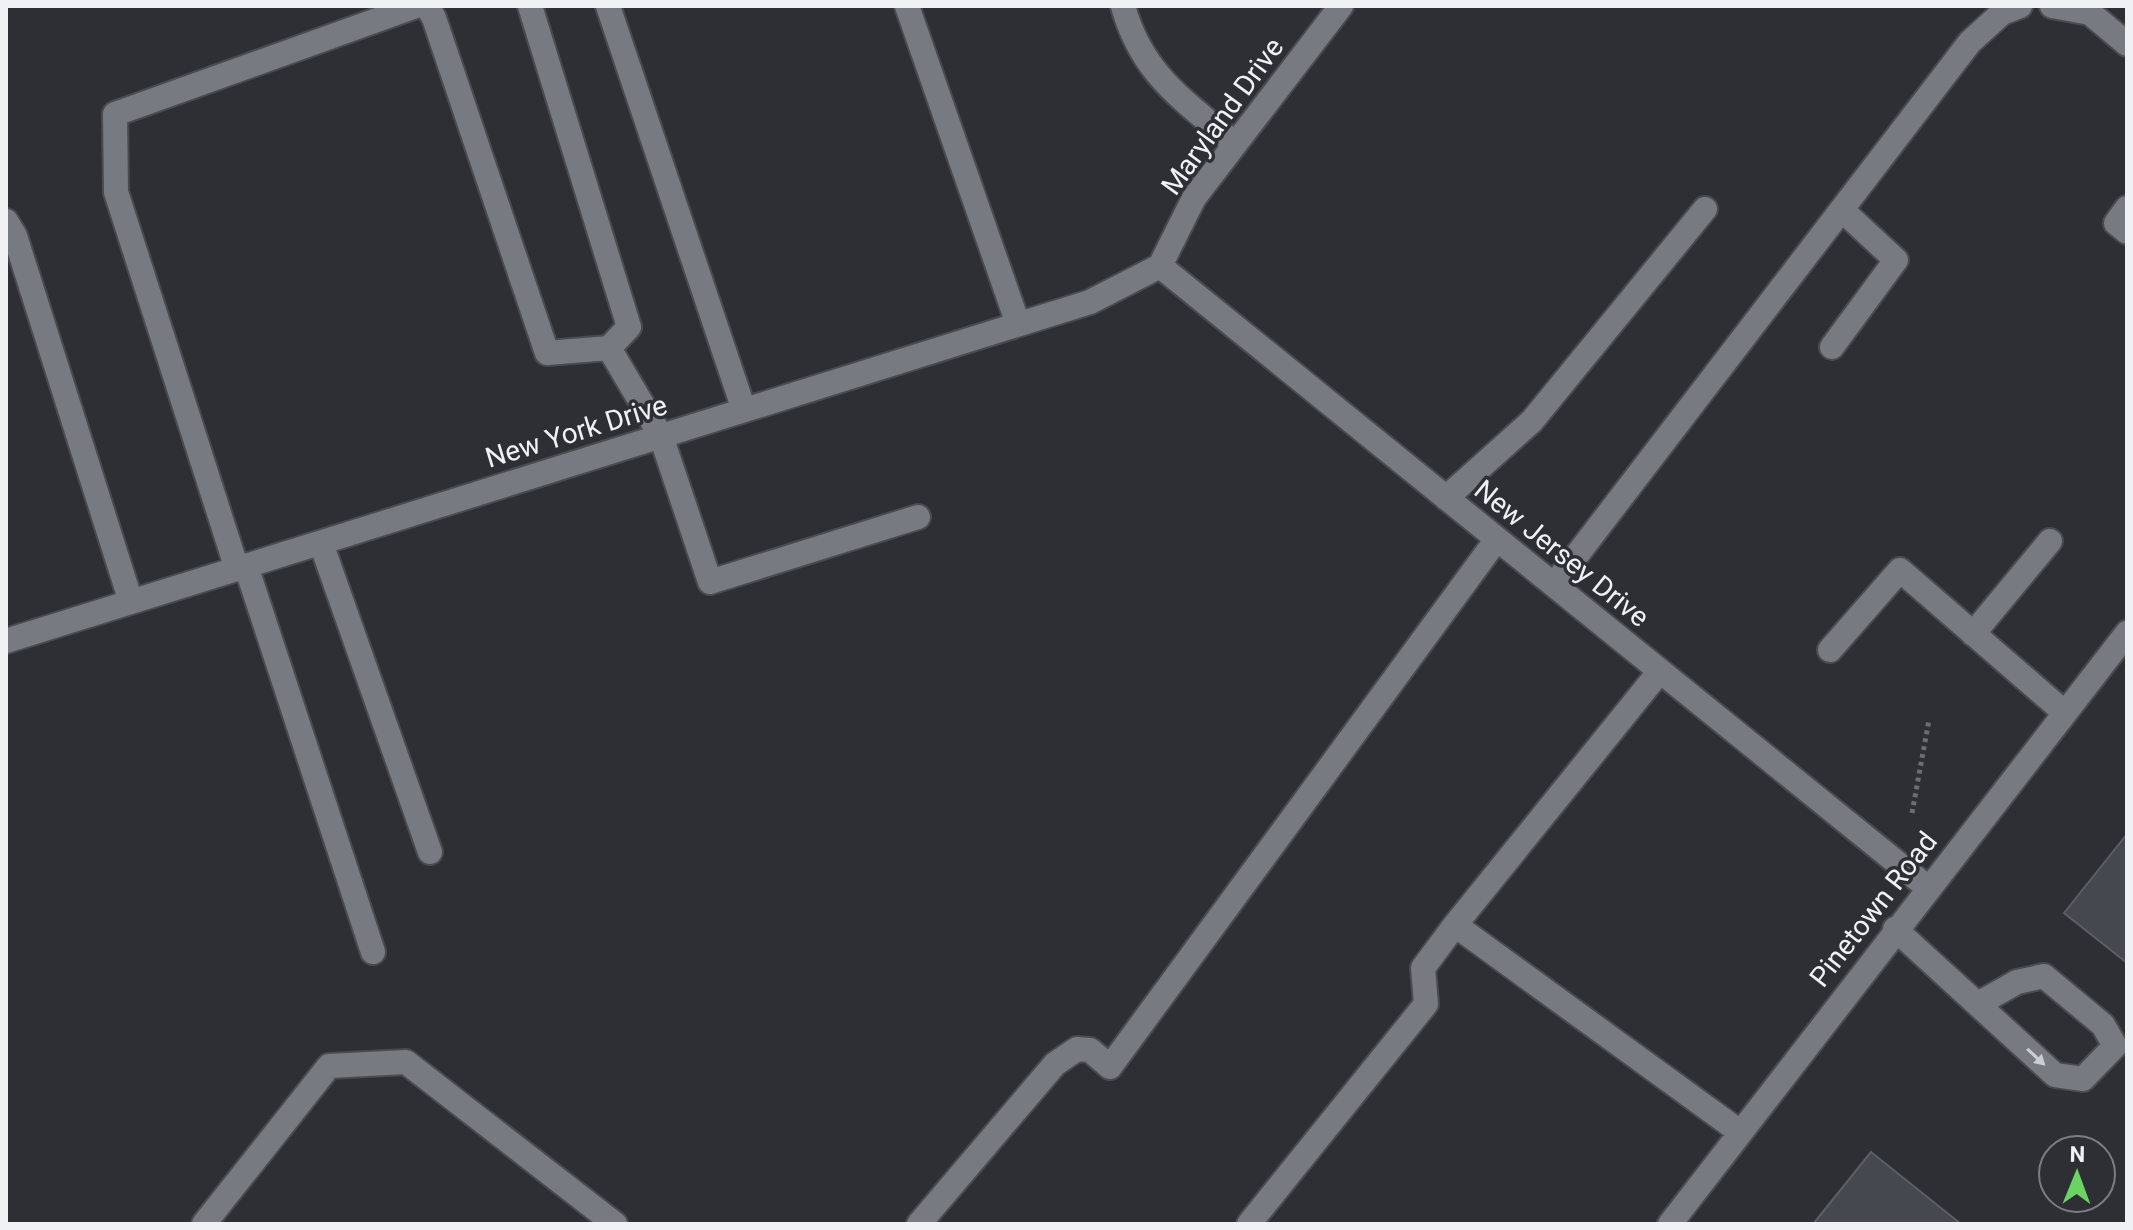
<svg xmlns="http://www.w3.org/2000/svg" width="2133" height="1230" font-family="Roboto,sans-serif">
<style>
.building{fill:#46484f;stroke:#5c5e65;stroke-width:2}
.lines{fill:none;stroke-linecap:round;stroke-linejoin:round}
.minor-casing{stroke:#4a4b50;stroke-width:28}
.path{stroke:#6b6d72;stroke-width:5;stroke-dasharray:4 4;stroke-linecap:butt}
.minor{stroke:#787a81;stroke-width:24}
.oneway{fill:#cccdd2}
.labels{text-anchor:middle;stroke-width:7;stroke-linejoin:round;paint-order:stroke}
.street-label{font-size:28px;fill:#f0f1f5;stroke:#2d2f35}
</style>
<rect width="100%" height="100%" fill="#2d2f35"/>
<path class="building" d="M2127,834V963L2064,913Z
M1871,1152L1961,1224H1813Z"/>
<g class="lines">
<defs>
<path id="minor" d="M427,6L434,18L547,353L609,348L661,436L710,582L918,517
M530,6L629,327L609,348
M608,6L744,410
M907,6L1018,324
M1123,6C1142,75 1184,100 1235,144
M2052,6L2090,13L2127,44
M2127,208L2116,223L2127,232
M6,221L15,236L131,602
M1160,266L1927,887
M1160,266L1194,198L1341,6
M1832,347L1896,260L1842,210
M1446,498L1532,421L1705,209
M321,543L430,852
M246,566L373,952
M237,569L116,192L115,114L416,6
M1554,585L1970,42L2002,13L2020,6
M1973,634L2050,541
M6,641L1090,302L1160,266
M1830,650L1900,570L2065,713
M1660,671L1455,925L1740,1132
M1895,929L2055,1075L2083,1079L2115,1046L2103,1025L2044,976L2017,982L1978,1004
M204,1224L329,1066L406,1062L615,1224
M919,1224L1055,1064L1077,1049L1090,1050L1110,1067L1497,539
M1249,1224L1426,1004L1423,968L1455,925
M1670,1224L2127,633"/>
</defs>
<use href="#minor" class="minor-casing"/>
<path class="path" d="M1912,813L1929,720"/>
<use href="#minor" class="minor"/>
</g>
<defs><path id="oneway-solid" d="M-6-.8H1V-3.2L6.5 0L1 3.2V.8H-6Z" transform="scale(2)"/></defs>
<use class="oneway" href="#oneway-solid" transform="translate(2036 1057) rotate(43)"/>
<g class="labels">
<g class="street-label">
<text transform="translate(1222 116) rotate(-54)" y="10">Maryland Drive</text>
<text transform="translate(576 431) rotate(-17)" y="10">New York Drive</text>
<text transform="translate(1562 553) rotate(39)" y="10">New Jersey Drive</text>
<text transform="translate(1873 909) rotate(-52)" y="10">Pinetown Road</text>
</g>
</g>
<rect width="2133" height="1230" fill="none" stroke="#f0f1f5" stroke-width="16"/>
<g transform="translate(2077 1174) rotate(1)"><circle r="38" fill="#2d2f35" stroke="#7b7d82" stroke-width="2"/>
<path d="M0-6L14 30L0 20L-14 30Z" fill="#6ad363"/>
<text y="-12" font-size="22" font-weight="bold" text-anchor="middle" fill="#f0f1f5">N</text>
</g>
</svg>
